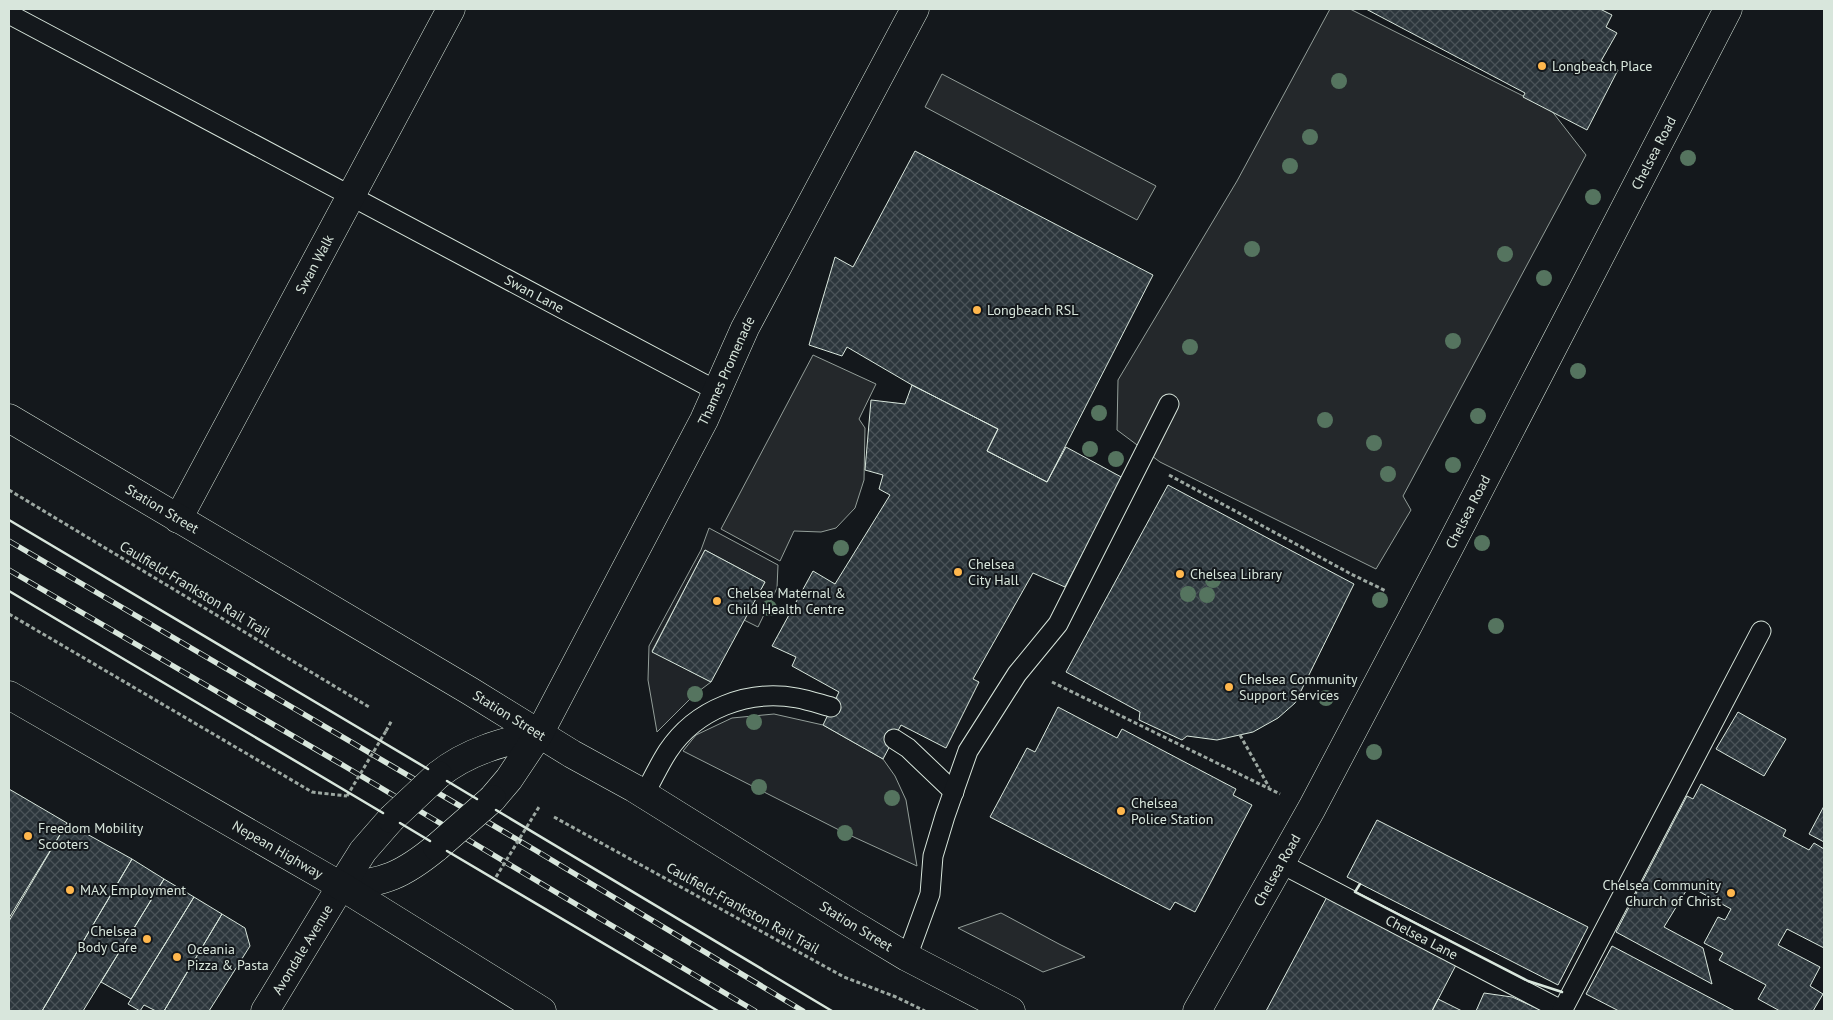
<svg xmlns="http://www.w3.org/2000/svg" width="1833" height="1020" font-family="'PT Sans',sans-serif">
<style>
.green{fill:#202428;stroke:#939e99}
.parking{fill:#24282b;stroke:#939e99}
.building{fill:url(#building-cross-hatch);stroke:#d8e6dc}
.lines{fill:none;stroke-linecap:round;stroke-linejoin:round}
.lane-casing{stroke:#d8e6dc;stroke-width:21}
.street-casing{stroke:#d8e6dc;stroke-width:29}
.secondary-casing{stroke:#d8e6dc;stroke-width:29}
.highway-casing{stroke:#d8e6dc;stroke-width:29}
.path{stroke:#9da8a2;stroke-width:3;stroke-dasharray:4 2.5;stroke-linecap:butt}
.lane{stroke:#14181c;stroke-width:19}
.street{stroke:#14181c;stroke-width:28}
.secondary{stroke:#14181c;stroke-width:28}
.highway{stroke:#14181c;stroke-width:28}
.rail-casing{stroke:#d8e6dc;stroke-width:5.5}
.rail{stroke:#14181c;stroke-width:4;stroke-dasharray:11;stroke-linecap:butt}
.secondary-bridge-casing{stroke:#d8e6dc;stroke-width:29;stroke-linecap:butt}
.path-bridge{stroke:#9da8a2;stroke-width:3;stroke-dasharray:4 2.5;stroke-linecap:butt}
.secondary-bridge{stroke:#14181c;stroke-width:28}
.wall{stroke:#d8e6dc;stroke-width:2.5}
.tree{fill:#55745f}
.poi-dot{fill:#ffb74d;stroke:#14181c;stroke-width:2}
.labels{text-anchor:middle;stroke-width:4;stroke-linejoin:round;paint-order:stroke}
.poi-label{font-size:14px;fill:#d8e6dc;stroke:#14181c;text-anchor:start}
.street-label{font-size:14px;fill:#d8e6dc;stroke:#14181c}
</style>
<defs>
<pattern id="building-cross-hatch" width="8" height="8" patternUnits="userSpaceOnUse" patternTransform="scale(1.25)"><rect width="8" height="8" fill="#2c363c"/><path d="M0 0l8 8M0 8l8-8" fill="none" stroke="#4a5358"/></pattern>
</defs>
<rect width="100%" height="100%" fill="#14181c"/>
<path class="green" d="M709,528L778,565L777,588L758,627L744,620L765,582L705,550L652,651L711,682L695,694L657,732L648,680L649,646L701,550Z
M774,714L823,725L883,759L895,776L906,800L917,866L845,833L683,751L696,735L732,718Z"/>
<path class="parking" d="M1330,9H1350L1551,110L1586,155L1403,496L1411,510L1376,569L1160,462L1117,430L1118,380L1237,181Z
M942,74L1156,186L1137,220L925,107Z
M813,355L876,384L859,419L865,428L864,480L855,508L836,528L821,532L794,531L780,561L721,529Z
M1001,913L1059,944L1085,957L1043,972L958,928Z"/>
<path class="building" d="M1366,9H1600L1612,15L1606,27L1617,33L1601,61L1618,70L1587,130L1523,97L1525,93Z
M915,151L1153,275L1047,482L987,451L998,429L912,385L847,347L842,356L809,345L835,257L853,267Z
M912,385L998,429L987,451L1047,482L1066,447L1123,478L1065,587L1033,573L973,679L979,682L946,748L901,725L883,759L823,725L839,692L792,666L796,657L772,646L813,571L835,584L890,495L879,489L883,475L865,470L871,400L905,404Z
M1168,485L1354,584L1295,703L1278,718L1253,732L1217,740L1187,736L1182,740L1139,720L1140,712L1066,672Z
M705,550L765,582L711,682L652,652Z
M1058,707L1117,738L1122,729L1236,789L1233,795L1252,805L1195,912L1175,902L1170,910L990,817L1027,748L1035,752Z
M1738,712L1786,739L1764,776L1716,749Z
M1701,784L1786,830L1783,836L1809,850L1814,843L1824,849V948L1787,929L1778,945L1820,967L1810,986L1823,994L1813,1011H1780L1758,999L1766,985L1719,960L1723,953L1704,943L1718,917L1725,920L1731,909L1689,886L1664,927L1703,948L1712,984L1616,932L1687,796L1693,799Z
M9,789L67,823L9,918Z
M1824,806V842L1809,834Z
M1377,820L1588,927L1558,985L1347,877Z
M67,823L132,859L42,1011H9V921Z
M132,859L164,879L83,1011H42Z
M164,879L194,897L131,999L101,982Z
M194,897L222,914L164,1011H156L144,1005L140,1011L128,1004Z
M1327,897L1456,965L1432,1011H1266Z
M222,914L245,928L250,946L209,1011H164Z
M1612,946L1735,1011H1619L1586,994Z
M1484,993L1512,997L1543,1011H1476Z
M1438,999L1462,1011H1432Z"/>
<g class="lines">
<defs>
<g id="lane">
<path id="s1" d="M9,14L717,391"/>
<path d="M894,739L908,748L954,792"/>
<path d="M644,795C652,780 659,765 668,751C696,709 748,689 797,698C808,700 820,704 831,707"/>
<path id="s2" d="M1280,863L1563,1011"/>
<path d="M907,957L930,894L933,856L945,816L968,751L1017,674L1058,624L1169,404"/>
<path d="M1562,1011L1761,631"/>
</g>
<g id="street">
<path id="s3" d="M178,519L451,9"/>
<path id="s4" d="M265,1011L341,886"/>
<path id="s5" d="M1197,1011L1312,808L1449,548L1728,9"/>
</g>
<g id="secondary">
<path id="s6" d="M9,418L470,691L572,754L634,788L849,922L907,957L1011,1011"/>
<path d="M438,775C468,751 503,742 539,734"/>
<path id="s7" d="M492,799L509,779L539,734L704,420L745,328L915,9"/>
<path d="M341,886C384,883 403,875 437,847"/>
<path d="M341,886L363,851L391,819"/>
</g>
<g id="highway">
<path id="s8" d="M9,695L341,886L542,1011"/>
</g>
</defs>
<use href="#lane" class="lane-casing"/>
<use href="#street" class="street-casing"/>
<use href="#secondary" class="secondary-casing"/>
<use href="#highway" class="highway-casing"/>
<path class="path" d="M1169,475L1351,574L1386,591
M9,490L369,707
M9,614L312,792L347,796
M1052,682L1280,794
M386,731L392,720
M1240,735L1269,787
M554,817L844,977L896,997L925,1011"/>
<use href="#lane" class="lane"/>
<use href="#street" class="street"/>
<use href="#secondary" class="secondary"/>
<use href="#highway" class="highway"/>
<defs>
<path id="rail" d="M9,541L535,850L803,1011
M9,570L346,767L755,1011"/>
</defs>
<use href="#rail" class="rail-casing"/>
<use href="#rail" class="rail"/>
<defs>
<path id="secondary-bridge" d="M391,819L438,775
M437,847L492,799"/>
</defs>
<use href="#secondary-bridge" class="secondary-bridge-casing"/>
<path class="path-bridge" d="M347,796L386,731
M496,877L539,807"/>
<use href="#secondary-bridge" class="secondary-bridge"/>
<path class="wall" d="M9,520L428,769
M9,591L383,813
M447,781L477,799
M496,810L832,1011
M400,823L430,841
M447,851L718,1011
M1360,884L1355,892L1528,981L1562,992"/>
</g>
<g class="tree">
<circle cx="1339" cy="81" r="8"/>
<circle cx="1310" cy="137" r="8"/>
<circle cx="1688" cy="158" r="8"/>
<circle cx="1290" cy="166" r="8"/>
<circle cx="1593" cy="197" r="8"/>
<circle cx="1252" cy="249" r="8"/>
<circle cx="1505" cy="254" r="8"/>
<circle cx="1544" cy="278" r="8"/>
<circle cx="1453" cy="341" r="8"/>
<circle cx="1190" cy="347" r="8"/>
<circle cx="1578" cy="371" r="8"/>
<circle cx="1099" cy="413" r="8"/>
<circle cx="1478" cy="416" r="8"/>
<circle cx="1325" cy="420" r="8"/>
<circle cx="1374" cy="443" r="8"/>
<circle cx="1090" cy="449" r="8"/>
<circle cx="1116" cy="459" r="8"/>
<circle cx="1453" cy="465" r="8"/>
<circle cx="1388" cy="474" r="8"/>
<circle cx="1482" cy="543" r="8"/>
<circle cx="841" cy="548" r="8"/>
<circle cx="1213" cy="580" r="8"/>
<circle cx="1188" cy="594" r="8"/>
<circle cx="1207" cy="595" r="8"/>
<circle cx="1380" cy="600" r="8"/>
<circle cx="769" cy="608" r="8"/>
<circle cx="1496" cy="626" r="8"/>
<circle cx="695" cy="694" r="8"/>
<circle cx="1326" cy="698" r="8"/>
<circle cx="754" cy="722" r="8"/>
<circle cx="1374" cy="752" r="8"/>
<circle cx="759" cy="787" r="8"/>
<circle cx="892" cy="798" r="8"/>
<circle cx="845" cy="833" r="8"/>
</g>
<g class="poi-dot">
<circle cx="1542" cy="66" r="5"/>
<circle cx="977" cy="310" r="5"/>
<circle cx="958" cy="572" r="5"/>
<circle cx="1180" cy="574" r="5"/>
<circle cx="717" cy="601" r="5"/>
<circle cx="1229" cy="687" r="5"/>
<circle cx="1121" cy="811" r="5"/>
<circle cx="28" cy="836" r="5"/>
<circle cx="70" cy="890" r="5"/>
<circle cx="1731" cy="893" r="5"/>
<circle cx="147" cy="939" r="5"/>
<circle cx="177" cy="957" r="5"/>
</g>
<g class="labels">
<g class="poi-label">
<text x="1552" y="71">Longbeach Place</text>
<text x="987" y="315">Longbeach RSL</text>
<text x="968" y="569">Chelsea<tspan x="968" dy="16">City Hall</tspan></text>
<text x="1190" y="579">Chelsea Library</text>
<text x="727" y="598">Chelsea Maternal &amp;<tspan x="727" dy="16">Child Health Centre</tspan></text>
<text x="1239" y="684">Chelsea Community<tspan x="1239" dy="16">Support Services</tspan></text>
<text x="1131" y="808">Chelsea<tspan x="1131" dy="16">Police Station</tspan></text>
<text x="38" y="833">Freedom Mobility<tspan x="38" dy="16">Scooters</tspan></text>
<text x="1721" y="890" text-anchor="end">Chelsea Community<tspan x="1721" dy="16">Church of Christ</tspan></text>
<text x="80" y="895">MAX Employment</text>
<text x="137" y="936" text-anchor="end">Chelsea<tspan x="137" dy="16">Body Care</tspan></text>
<text x="187" y="954">Oceania<tspan x="187" dy="16">Pizza &amp; Pasta</tspan></text>
</g>
<g class="street-label">
<text dy="5" stroke="none"><textPath href="#s5" startOffset="972">Chelsea Road</textPath></text>
<text dy="5" stroke="none"><textPath href="#s3" startOffset="289">Swan Walk</textPath></text>
<text dy="5" stroke="none"><textPath href="#s1" startOffset="595">Swan Lane</textPath></text>
<text dy="5" stroke="none"><textPath href="#s7" startOffset="489">Thames Promenade</textPath></text>
<text dy="5" stroke="none"><textPath href="#s6" startOffset="178">Station Street</textPath></text>
<text dy="5" stroke="none"><textPath href="#s5" startOffset="568">Chelsea Road</textPath></text>
<text transform="translate(195 589) rotate(31)" y="5">Caulfield-Frankston Rail Trail</text>
<text dy="5" stroke="none"><textPath href="#s6" startOffset="582">Station Street</textPath></text>
<text dy="5" stroke="none"><textPath href="#s8" startOffset="310">Nepean Highway</textPath></text>
<text dy="5" stroke="none"><textPath href="#s5" startOffset="162">Chelsea Road</textPath></text>
<text transform="translate(743 908) rotate(29)" y="5">Caulfield-Frankston Rail Trail</text>
<text dy="5" stroke="none"><textPath href="#s6" startOffset="988">Station Street</textPath></text>
<text dy="5" stroke="none"><textPath href="#s2" startOffset="160">Chelsea Lane</textPath></text>
<text dy="5" stroke="none"><textPath href="#s4" startOffset="72">Avondale Avenue</textPath></text>
</g>
</g>
<rect width="1833" height="1020" fill="none" stroke="#d8e6dc" stroke-width="20"/>
</svg>
